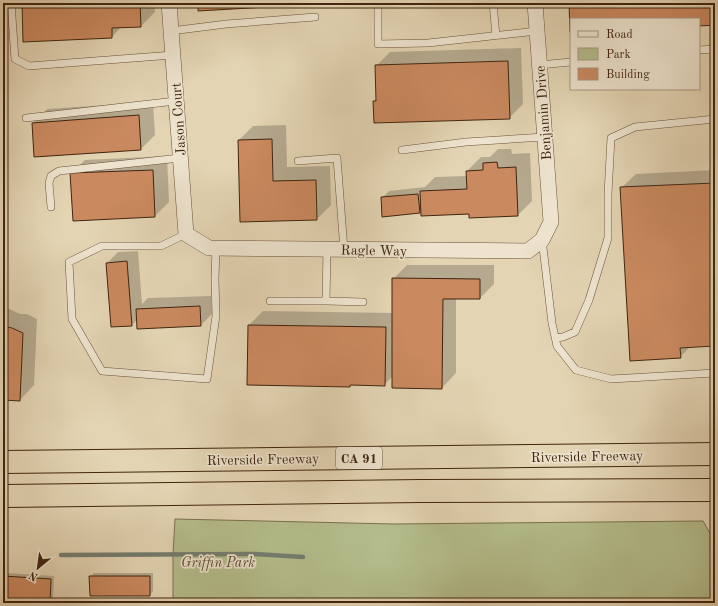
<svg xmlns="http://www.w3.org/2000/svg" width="718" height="606" font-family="'Old Standard TT',serif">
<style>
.green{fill:#b4bd8c;stroke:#7a714e}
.shadow{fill:#0003}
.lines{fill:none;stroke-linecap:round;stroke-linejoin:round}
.stream{stroke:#747d70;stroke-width:4.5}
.building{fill:#ca895f;stroke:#40250f}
.lane-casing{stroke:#695138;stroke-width:8}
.street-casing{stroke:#695138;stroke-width:16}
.highway-casing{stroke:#40250f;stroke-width:24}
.lane{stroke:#ede3ce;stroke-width:7}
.street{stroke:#ede3ce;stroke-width:15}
.highway{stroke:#e3d4b3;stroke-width:22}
.labels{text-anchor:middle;stroke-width:3.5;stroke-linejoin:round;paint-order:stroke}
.shield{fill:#ede3ce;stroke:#745e48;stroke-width:1}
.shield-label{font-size:13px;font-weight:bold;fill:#40250f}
.street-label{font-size:14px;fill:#40250f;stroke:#ede3ce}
.park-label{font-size:14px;font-style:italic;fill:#5d4b2e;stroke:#ede3ce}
</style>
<rect width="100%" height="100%" fill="#e3d4b3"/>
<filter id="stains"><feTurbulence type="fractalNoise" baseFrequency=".005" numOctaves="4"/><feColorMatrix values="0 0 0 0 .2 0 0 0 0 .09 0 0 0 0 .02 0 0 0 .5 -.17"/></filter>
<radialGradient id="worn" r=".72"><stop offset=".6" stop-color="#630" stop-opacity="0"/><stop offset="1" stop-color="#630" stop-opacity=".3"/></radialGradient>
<path class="green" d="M175,519L394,524L703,521L715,542V603H173V554Z"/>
<path class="shadow" d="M23,3H154L155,12L141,26H122L112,37L24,41Z
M521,48L523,104L509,118L375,122L374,101L377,97L376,66L390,52Z
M153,102L155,135L141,149L35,156L33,123L47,109Z
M286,125L287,167L330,166L331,205L317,219L241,221L239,140L253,126Z
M498,149H511L512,154L530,153L532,201L518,215L470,217V213L422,210L420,212L382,198L389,191L425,187L435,177L467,176V171L481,157H490Z
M167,156L169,202L155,216L71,174L85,160Z
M715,170V345L691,346L680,357L621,188L636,174Z
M138,251L142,304L148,298L211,296L212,314L201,325L138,319L132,325L112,326L107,263L118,252Z
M407,265H494V284L480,298H456V373L442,388L393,376L384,385L352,384L350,386L248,384L249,325L263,311L393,313V279Z
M3,306L20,314H27L37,319L34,385L20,400L3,399Z
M7,573L54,576L53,599L49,602L3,599V576Z
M94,573H153V591L150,595H91L90,577Z
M155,598L174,600L173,603H152Z"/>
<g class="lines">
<path class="stream" d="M61,555L255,554L303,557"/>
</g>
<path class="building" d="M22,3H140L141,27L112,28V38L23,42Z
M198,3H336L198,11Z
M569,3H715V25L699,26V19H571V31L570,32Z
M508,61L510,119L374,123L373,101H376L375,65Z
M139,115L141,150L34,157L32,123Z
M272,139L273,181L316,180L317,220L240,222L238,140Z
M497,162L498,168L516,167L518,216L469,218V214L421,216L420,191L467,189L466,171L483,170V163Z
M153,170L155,217L73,221L70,173Z
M715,183V346L680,348L681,358L630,361L620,187Z
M418,194L420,213L382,217L381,197Z
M127,261L132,326L111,327L106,263Z
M392,278L480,279V299H443L442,389L392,388Z
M200,306L201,326L137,329L136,309Z
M248,325L386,327L385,386L350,385V387L247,385Z
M3,326L12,328L23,333L20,401L3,400Z
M3,576L51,579L50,603L3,600Z
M89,576H150V596H90Z"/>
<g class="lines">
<defs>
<path id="lane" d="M11,3L15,59L29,66L173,55
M378,3V44L428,43L537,31
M493,3L496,36
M171,31L226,24L315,17
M699,50L715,49
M539,65L571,62
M26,118L176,101
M402,150L466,142L544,137
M298,161L337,158L344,250
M51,207L49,183L51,176L59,171L180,158
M186,234L161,246H102L69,262L72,319L102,371L207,379L216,316L215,279L216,248
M542,239L552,323L557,346L576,370L611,379L715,373
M270,301H326L327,249
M326,301L363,302
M556,338L563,337L575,332L589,300L608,238V194L611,138L635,127L715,119"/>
<path id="street" d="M169,3L186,234L209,248L528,251L542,240L551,222L535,3"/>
<path id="highway" d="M3,462L715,454
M3,496L421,491L715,490"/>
</defs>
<use href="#lane" class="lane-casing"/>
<use href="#street" class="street-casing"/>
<use href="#highway" class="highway-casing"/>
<use href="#lane" class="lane"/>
<use href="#street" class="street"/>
<use href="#highway" class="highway"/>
</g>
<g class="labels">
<rect class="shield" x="336" y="447" width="46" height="22" rx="3"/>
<g class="shield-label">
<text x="359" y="463">CA 91</text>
</g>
<g class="street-label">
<text transform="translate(543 113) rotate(-94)" y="5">Benjamin Drive</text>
<text transform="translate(178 119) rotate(-94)" y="5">Jason Court</text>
<text transform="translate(374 250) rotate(1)" y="5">Ragle Way</text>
<text transform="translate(587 456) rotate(-1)" y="5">Riverside Freeway</text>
<text transform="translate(263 459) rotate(-1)" y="5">Riverside Freeway</text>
</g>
<g class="park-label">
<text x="218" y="567">Griffin Park</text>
</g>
</g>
<rect width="718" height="606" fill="none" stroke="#e3d4b3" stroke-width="16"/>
<rect x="4" y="4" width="710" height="598" fill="none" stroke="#40250f" stroke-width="2"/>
<rect x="8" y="8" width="702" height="590" fill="none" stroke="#40250f"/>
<rect x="570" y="18" width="130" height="72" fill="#ede3ce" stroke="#a89782"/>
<rect x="578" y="31" width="20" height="6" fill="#ede3ce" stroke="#a89782"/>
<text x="606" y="38" font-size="12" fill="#40250f">Road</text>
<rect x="578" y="48" width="20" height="12" fill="#b4bd8c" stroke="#a89782"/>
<text x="606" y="58" font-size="12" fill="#40250f">Park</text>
<rect x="578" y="68" width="20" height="12" fill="#ca895f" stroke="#a89782"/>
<text x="606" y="78" font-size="12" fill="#40250f">Building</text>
<g transform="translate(38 568) rotate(209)" stroke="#ede3ce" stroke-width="3" paint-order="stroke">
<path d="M0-3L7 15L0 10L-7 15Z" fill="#40250f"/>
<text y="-6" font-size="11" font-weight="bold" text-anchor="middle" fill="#40250f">N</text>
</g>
<rect width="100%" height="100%" filter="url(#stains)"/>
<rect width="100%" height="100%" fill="url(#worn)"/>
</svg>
